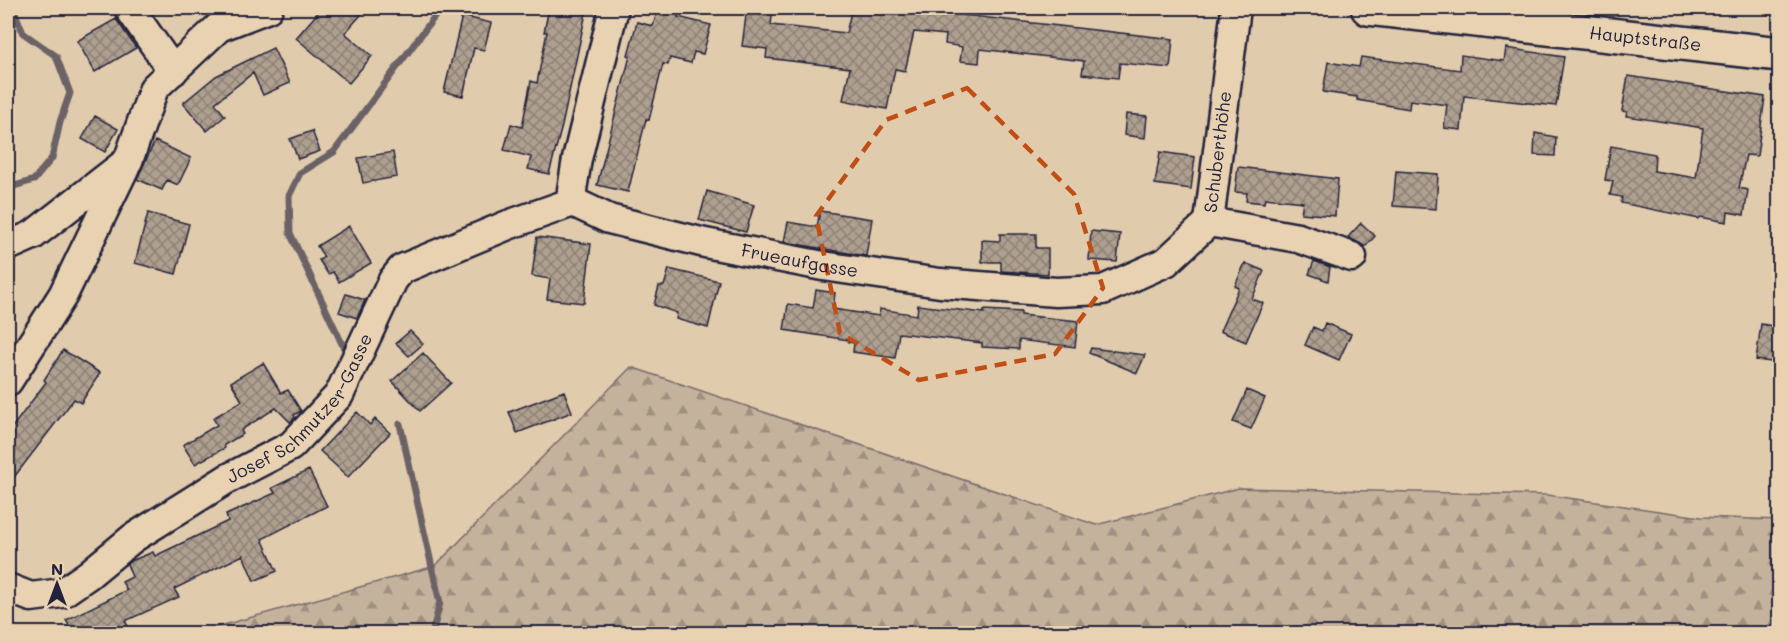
<svg xmlns="http://www.w3.org/2000/svg" width="1787" height="641" font-family="Mali,sans-serif">
<style>
.forest{fill:url(#forest-firs);stroke:#746a6c;stroke-width:1.5}
.lines{fill:none;stroke-linecap:round;stroke-linejoin:round}
.stream{stroke:#6b6266;stroke-width:7}
.building{fill:url(#building-cross-hatch);stroke:#22223b;stroke-width:1.5}
.minor-casing{stroke:#22223b;stroke-width:33}
.major-casing{stroke:#22223b;stroke-width:38}
.minor{stroke:#e9d2b2;stroke-width:28}
.major{stroke:#e9d2b2;stroke-width:33}
.marked{fill:none;stroke:#c04e15;stroke-width:4.5;stroke-dasharray:12 8;stroke-linejoin:round}
.labels{text-anchor:middle;stroke-width:4.5;stroke-linejoin:round;paint-order:stroke}
.street-label{font-size:18px;fill:#22223b;stroke:#e9d2b2}
</style>
<defs>
<pattern id="forest-firs" width="22" height="20" patternUnits="userSpaceOnUse" patternTransform="scale(1.5)"><rect width="22" height="20" fill="#c5b29d"/><path d="M5 1l3.5 6h-7zM16 11l3.5 6h-7z" fill="#a09081"/></pattern>
<pattern id="building-cross-hatch" width="8" height="8" patternUnits="userSpaceOnUse" patternTransform="scale(1.5)"><rect width="8" height="8" fill="#ae9f8f"/><path d="M0 0l8 8M0 8l8-8" fill="none" stroke="#8d8176"/></pattern>
</defs>
<rect width="100%" height="100%" fill="#e1cbad"/>
<filter id="ink" filterUnits="userSpaceOnUse"><feTurbulence type="fractalNoise" baseFrequency=".0167" numOctaves="2"/><feDisplacementMap in="SourceGraphic" scale="12" xChannelSelector="R" yChannelSelector="G"/><feConvolveMatrix kernelMatrix="1 2 1 2 8 2 1 2 1" color-interpolation-filters="sRGB"/></filter>
<g filter="url(#ink)">
<path class="forest" d="M631,367L1096,525L1239,488L1547,495L1701,517L1779,520V633H195L435,566Z"/>
<g class="lines">
<path class="stream" d="M8,188L34,180L52,158L60,122L70,93L56,56L23,33L13,8
M344,348L290,233L289,196L300,173L334,152L441,8
M400,424L440,603L432,634"/>
</g>
<path class="building" d="M322,8H367L345,33L372,56L349,83L296,38Z
M549,8H587L562,126L549,174L528,169L531,157L504,150L511,124L522,127L531,81L537,83L547,32H544Z
M658,8H681L678,17L711,25L703,54L694,52L691,63L670,58L668,65L663,64L649,120L646,119L628,192L597,185L630,56L628,55L637,22L653,26Z
M747,8H773L771,25L846,33L852,8H901L937,14V12L1173,39L1170,68L1120,63L1118,78L1082,74L1084,61L1023,54L980,49L979,63L960,61L962,47L945,44L946,35L914,32L905,71L895,69L887,109L843,100L850,68L766,58L767,49L742,46Z
M462,16L491,23L484,50L474,48L463,96L444,92Z
M116,19L136,48L95,72L77,41Z
M273,48L290,83L263,95L253,73L215,103L225,116L207,131L183,103L216,76Z
M1506,48L1564,57L1556,106L1464,96L1461,130L1444,128L1447,105L1410,100L1409,109L1357,100V97L1323,92L1328,62L1359,67L1361,57L1460,70L1461,55L1504,61Z
M1628,76L1765,97L1757,156L1746,155L1739,188L1748,190L1744,215L1728,212L1727,222L1700,217L1699,219L1621,203L1622,197L1610,195L1613,181L1605,180L1611,146L1655,154L1654,171L1696,178L1703,128L1626,116L1627,112L1622,111Z
M1126,114L1147,116L1145,138L1124,135Z
M95,116L118,129L105,152L82,139Z
M312,131L320,151L298,159L290,139Z
M1535,133L1556,137L1555,156L1534,155Z
M155,141L191,158L178,185L167,180L162,190L137,179Z
M393,152L397,177L363,183L358,158Z
M1160,152L1195,157L1191,189L1155,184Z
M1238,167L1338,179L1335,216L1301,213L1303,202L1265,198L1264,203L1246,201L1247,193L1235,192Z
M1396,171L1438,174L1436,209L1393,206Z
M707,191L754,205L746,232L699,220Z
M820,211L872,219L866,256L784,242L788,222L817,227Z
M148,213L189,224L176,274L135,263Z
M1361,223L1375,236L1365,247L1348,237Z
M349,226L371,263L339,282L333,272L328,274L319,260L324,257L317,246Z
M1091,231L1120,234L1117,262L1089,260Z
M1000,234H1036V248H1048V274L1001,271V262H982V240L1000,241Z
M537,237L591,244L584,303L547,299L550,279L532,276Z
M1314,261L1330,267L1328,281L1309,274Z
M1245,263L1264,271L1252,299L1263,303L1246,342L1220,331L1239,288L1235,286Z
M669,269L719,281L708,328L676,319L677,313L654,305L659,286H664Z
M816,290L835,293L833,309L879,316L880,309L917,315L918,305L984,313V310L1021,312V315L1078,321L1075,347L1019,340V349L982,347V343L899,333L895,358L853,352L854,343L848,342L849,340L784,330L788,304L813,308Z
M346,294L365,300L357,318L339,312Z
M1325,323L1351,334L1339,360L1305,345L1313,327L1322,331Z
M1761,324L1779,327V363L1756,360Z
M410,331L423,344L409,356L396,343Z
M1091,348L1145,355L1137,373L1089,353Z
M63,350L100,373L81,403L74,399L8,485V433L46,382L44,380Z
M423,353L451,383L420,411L392,381Z
M263,363L281,393L288,390L301,411L294,415L295,417L290,422L276,408L241,430L243,434L224,445L225,448L195,464L183,445L217,425L213,418L242,401L231,382Z
M1247,390L1265,398L1251,429L1233,422Z
M564,391L572,412L517,433L509,412Z
M357,412L370,425L375,419L390,433L348,477L320,451Z
M309,470L327,506L262,539L277,571L254,581L243,555L174,589L179,597L125,621L132,633H73L66,620L127,590L122,582L132,577L127,564L131,561L153,552L155,556L228,521L226,515L275,493L272,488Z"/>
<g class="lines">
<defs>
<g id="minor">
<path d="M129,8L173,71"/>
<path id="s1" d="M614,8L577,159L572,190L573,202L609,219L705,243L823,266L940,283L1056,292L1103,290L1166,262L1209,222"/>
<path d="M1236,8L1209,222L1298,238L1352,257"/>
<path d="M8,246L33,235L128,161L154,88L219,27L268,8"/>
<path d="M8,381L63,295L125,167"/>
<path id="s2" d="M8,588L31,597L62,593L88,575L133,538L227,479L291,446L339,395L393,280L402,269L508,225L573,202"/>
</g>
<g id="major">
<path id="s3" d="M1368,8L1780,54"/>
</g>
</defs>
<use href="#minor" class="minor-casing"/>
<use href="#major" class="major-casing"/>
<use href="#minor" class="minor"/>
<use href="#major" class="major"/>
</g>
</g>
<path class="marked" d="M967,88L1074,194L1103,288L1055,354L919,380L840,333L816,216L886,120Z"/>
<g class="labels">
<g class="street-label">
<text dy="6" stroke="none"><textPath href="#s3" startOffset="279">Hauptstraße</textPath></text>
<text transform="translate(1218 152) rotate(-83)" y="6">Schuberthöhe</text>
<text dy="6" stroke="none"><textPath href="#s1" startOffset="434">Frueaufgasse</textPath></text>
<text dy="6" stroke="none"><textPath href="#s2" startOffset="362">Josef Schmutzer-Gasse</textPath></text>
</g>
</g>
<rect width="1787" height="641" fill="none" stroke="#e9d2b2" stroke-width="30"/>
<rect x="15" y="15" width="1757" height="611" fill="none" stroke="#22223b" stroke-width="2" filter="url(#ink)"/>
<g transform="translate(57 584)" stroke="#e9d2b2" stroke-width="4.5" paint-order="stroke">
<path d="M0-4.5L10 22L0 15L-10 22Z" fill="#22223b"/>
<text y="-9" font-size="16" font-weight="bold" text-anchor="middle" fill="#22223b">N</text>
</g>
</svg>
